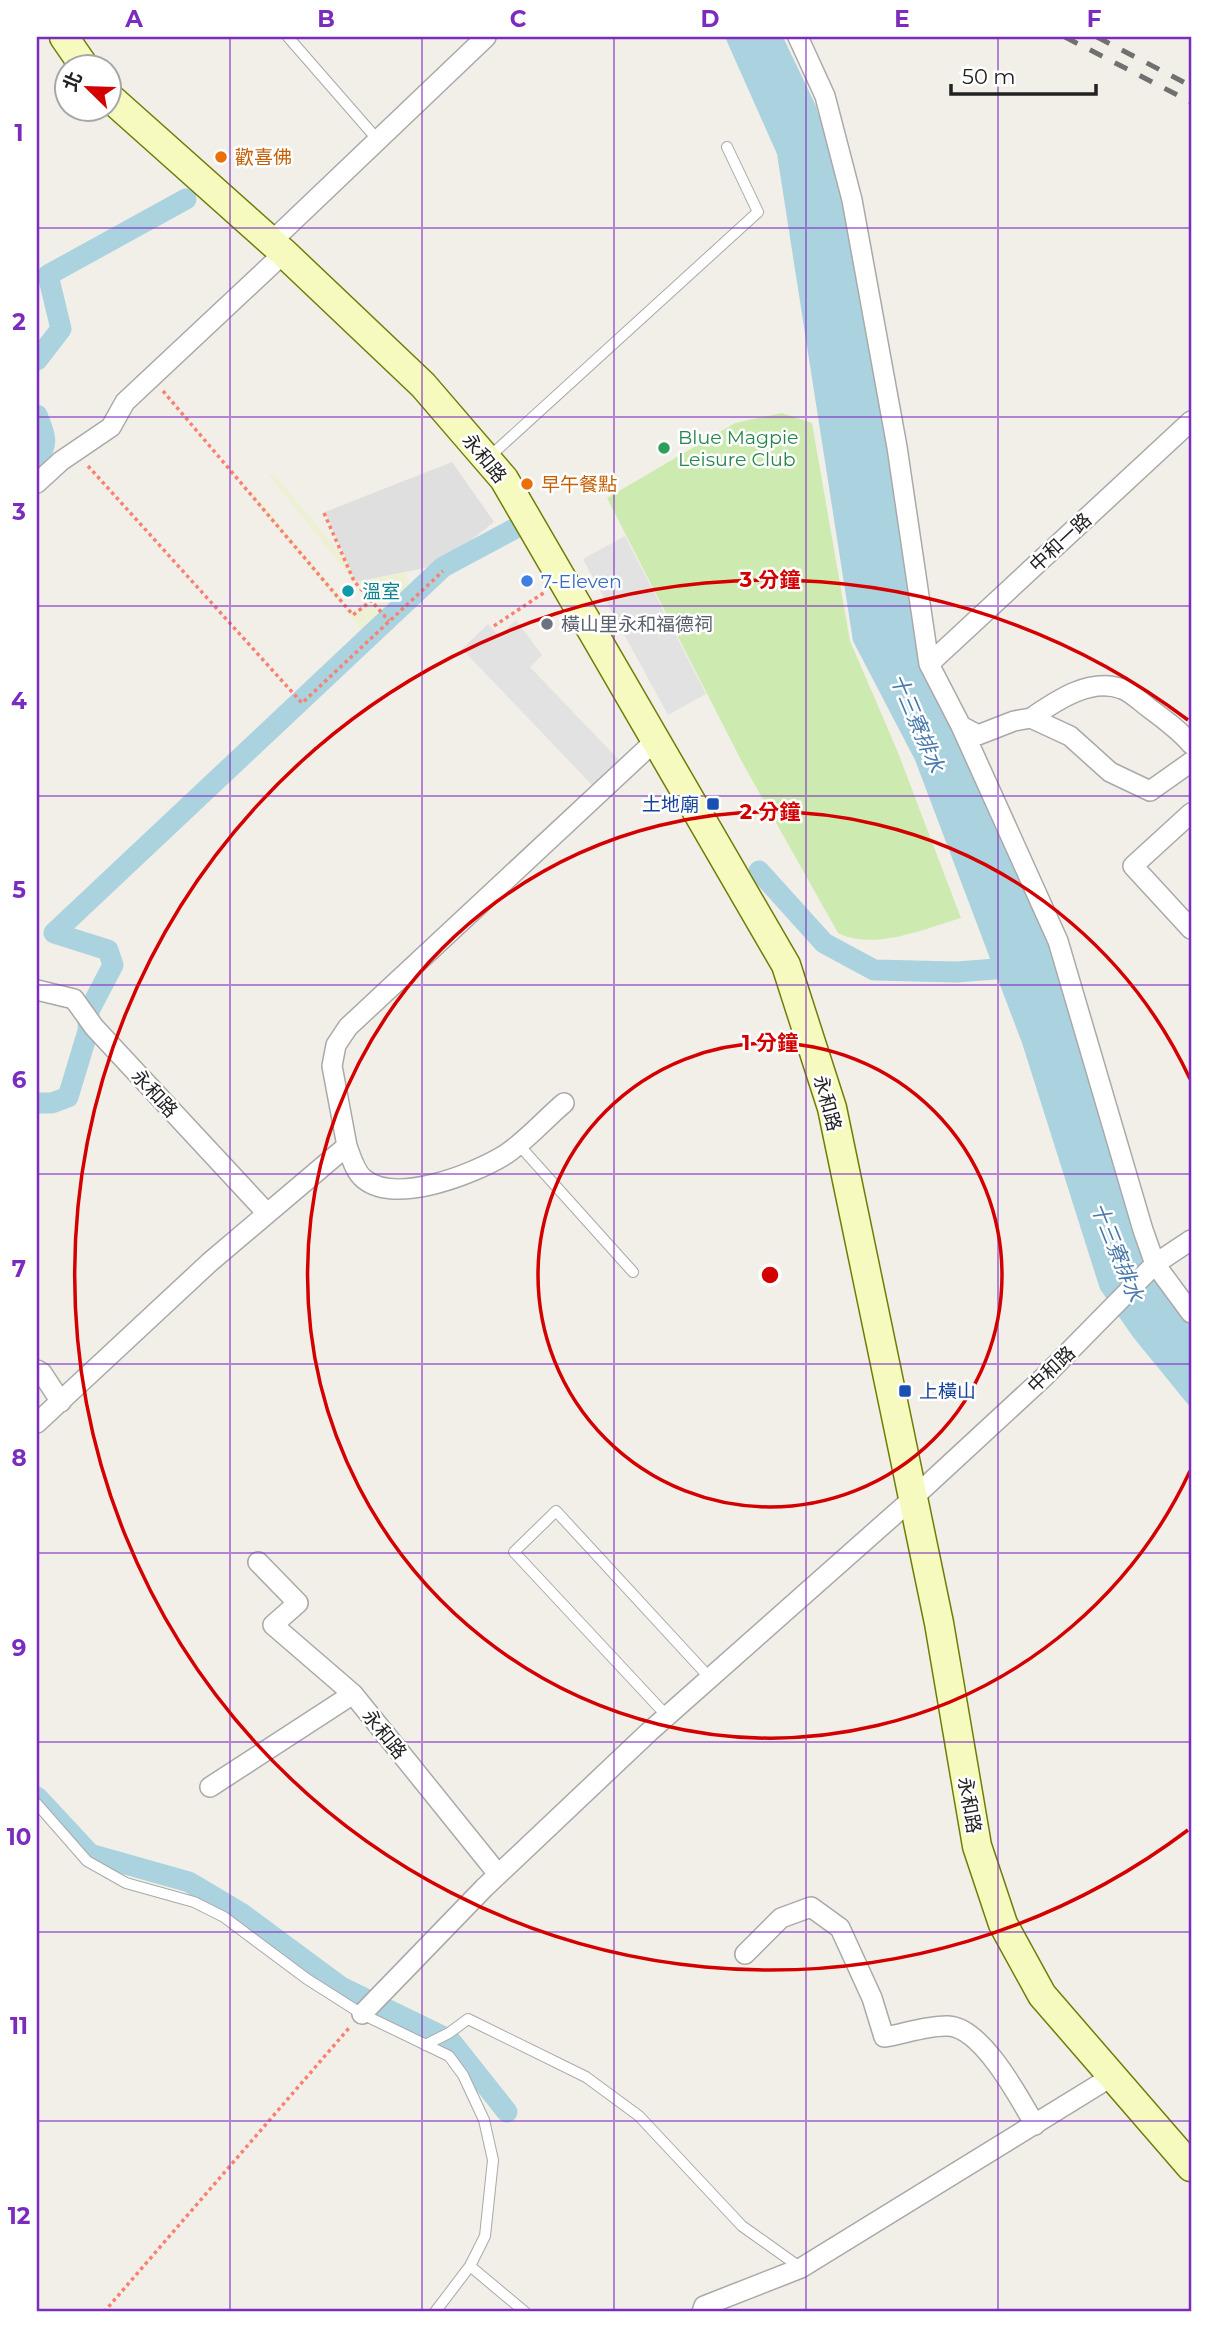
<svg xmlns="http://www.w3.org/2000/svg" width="1228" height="2349" font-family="Montserrat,'Noto Sans TC',sans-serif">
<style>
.residential{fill:#e0dfdf}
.farmland{fill:#eef0d5}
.grass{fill:#cdebb0}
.parking{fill:#e2e2e2}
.water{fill:#aad3df}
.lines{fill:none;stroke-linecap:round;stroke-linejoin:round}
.canal{stroke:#aad3df;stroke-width:21}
.lane-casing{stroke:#a9a9a9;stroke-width:12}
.street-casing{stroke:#a9a9a9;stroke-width:22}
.secondary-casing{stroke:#707d05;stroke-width:31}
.path{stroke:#fa8072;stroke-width:3.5;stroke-dasharray:3.5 3.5;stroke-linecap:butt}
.lane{stroke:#fff;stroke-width:10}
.street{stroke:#fff;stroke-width:19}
.secondary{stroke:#f7fabf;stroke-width:28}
.rail{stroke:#707070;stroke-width:5;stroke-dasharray:14 14;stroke-linecap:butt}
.grid{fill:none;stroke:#7b2cbf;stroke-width:2;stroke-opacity:0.55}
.ring{fill:none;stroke:#d40000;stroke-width:3.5}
.food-dot{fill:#e8710a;stroke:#fff;stroke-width:2.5}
.leisure-dot{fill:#2e9e5b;stroke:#fff;stroke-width:2.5}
.shop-dot{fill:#3f7fe0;stroke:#fff;stroke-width:2.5}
.culture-dot{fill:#0f9aa8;stroke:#fff;stroke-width:2.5}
.worship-dot{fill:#6b7280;stroke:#fff;stroke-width:2.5}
.transit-dot{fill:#1a4fb4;stroke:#fff;stroke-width:2.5}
.labels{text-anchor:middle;stroke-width:5;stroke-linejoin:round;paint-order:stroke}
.food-label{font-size:19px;fill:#c56008;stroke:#fff;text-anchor:start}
.leisure-label{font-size:19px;fill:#27864d;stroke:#fff;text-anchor:start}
.street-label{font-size:19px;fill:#222;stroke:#fff}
.shop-label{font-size:19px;fill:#366cbe;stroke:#fff;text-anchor:start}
.culture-label{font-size:19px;fill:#0d838f;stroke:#fff;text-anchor:start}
.worship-label{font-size:19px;fill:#5b616d;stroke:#fff;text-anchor:start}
.transit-label{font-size:19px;fill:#164399;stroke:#fff;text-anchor:end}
.water-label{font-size:21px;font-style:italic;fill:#4a7aab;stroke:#fff}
.centre{fill:#d40000;stroke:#fff;stroke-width:3.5}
.ring-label{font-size:21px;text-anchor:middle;font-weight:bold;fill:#d40000;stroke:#fff;stroke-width:5;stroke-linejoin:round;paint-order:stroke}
.neatline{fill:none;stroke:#7b2cbf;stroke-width:2.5}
.grid-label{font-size:23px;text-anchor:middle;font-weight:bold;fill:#7b2cbf}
</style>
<rect width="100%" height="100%" fill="#f2efe9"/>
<path class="residential" d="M452,462L494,522L439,565L356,582L325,512Z"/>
<path class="farmland" d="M273,473L343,556L355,582L406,572L412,595L368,637L249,494L252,491L353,613L369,600L269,476Z"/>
<path class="grass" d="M782,413L812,423L850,641L897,750L961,918C924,929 874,951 838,933L742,762L607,498L735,423Z"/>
<path class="parking" d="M625,536L706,694L668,715L583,559Z
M516,620L542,655L530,667L619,760L592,785L462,649L488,624L499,636Z"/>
<path class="water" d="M725,37H783L816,106L846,201L923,666L1053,942L1180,1311L1191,1323V1408L1133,1337L1100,1289L1022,1043L915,760L853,641L777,154Z"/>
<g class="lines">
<path class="canal" d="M37,360L61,329L48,275L186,199
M37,415C43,431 51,444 37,457
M759,871L824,943L874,970L957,972L1022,967
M37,1103H52L68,1097L88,1031L89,1011L113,965L108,950L54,933L443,567L514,529
M37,1797L90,1854L189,1882L241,1913L341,1987L450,2040L507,2112"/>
<defs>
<path id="lane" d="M288,37L377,139
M488,458L758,212L727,147
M518,1144L633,1272
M667,1716L514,1552L556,1511L709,1677
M37,1804L87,1861L126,1883L194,1902L224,1917L307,1979L362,2014L449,2056L463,2075L484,2120L493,2160L485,2236L470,2266L435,2312
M425,2045L449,2033L468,2019L586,2077L639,2116L742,2226L801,2268
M470,2266L525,2312"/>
<path id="street" d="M798,37L825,96L852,200L897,447L929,664L961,726L1058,941L1143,1230L1155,1264L1191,1313
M271,242L486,37
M37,483L61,461L111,427L125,402L284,253
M929,664L1191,421
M1031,718C1056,701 1090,677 1122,689C1131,692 1141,702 1149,708C1164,719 1179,730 1191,744
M961,726L978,735L1014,721L1031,718L1070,736L1110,772L1150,791L1191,762
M1191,813L1133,866L1191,929
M37,990L74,999L94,1027L266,1212
M347,1146C351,1157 355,1172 364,1179C396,1205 473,1174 503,1156C523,1144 545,1119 564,1103
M37,1370L42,1373L61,1402
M37,1423L210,1262L347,1146L332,1066L336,1045L348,1027L656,740
M258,1562L298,1603L273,1625L353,1694
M210,1787L353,1694L498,1874
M745,1954L781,1918L811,1907L840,1928L872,1998L884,2037C904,2034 928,2025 948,2026C982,2027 1020,2099 1035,2125
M362,2014L484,1888L649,1732L912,1499L1043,1378L1155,1264L1191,1240
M702,2312L704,2306L801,2268L1111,2077"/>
<path id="secondary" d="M64,37L84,66
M108,96L284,253L423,385L504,479L786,965L832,1108L939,1623L977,1846L1003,1924L1042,1995L1191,2167"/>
</defs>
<use href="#lane" class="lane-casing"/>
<use href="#street" class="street-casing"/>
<use href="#secondary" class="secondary-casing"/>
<path class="path" d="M163,391L353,615L371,601
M88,466L302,703L443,571
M324,513L354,581L389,621
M494,626L545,592
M104,2312L349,2028"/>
<use href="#lane" class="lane"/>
<use href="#street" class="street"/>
<use href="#secondary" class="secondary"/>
<path class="rail" d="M1065,37L1191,102
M1097,37L1191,86"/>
</g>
<path class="grid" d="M230,37V2312M422,37V2312M614,37V2312M806,37V2312M998,37V2312M37,228H1191M37,417H1191M37,606H1191M37,796H1191M37,985H1191M37,1174H1191M37,1364H1191M37,1553H1191M37,1742H1191M37,1932H1191M37,2121H1191"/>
<g class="ring">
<circle cx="770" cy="1275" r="232"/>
<path d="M1190 1471A463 463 0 1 1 1190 1079"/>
<path d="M1188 1830A695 695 0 1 1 1188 720"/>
</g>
<g class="food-dot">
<circle cx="221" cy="157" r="7"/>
<circle cx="527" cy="484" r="7"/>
</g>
<circle class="leisure-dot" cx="664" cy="448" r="7"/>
<circle class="shop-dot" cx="527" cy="581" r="7"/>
<circle class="culture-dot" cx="348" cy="591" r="7"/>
<circle class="worship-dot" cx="547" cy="624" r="7"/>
<g class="transit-dot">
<rect x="706" y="797" width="14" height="14" rx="3.5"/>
<rect x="898" y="1384" width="14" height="14" rx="3.5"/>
</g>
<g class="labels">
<g class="food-label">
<text x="235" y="164">歡喜佛</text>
<text x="541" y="491">早午餐點</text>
</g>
<g class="leisure-label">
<text x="678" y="444">Blue Magpie<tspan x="678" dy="22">Leisure Club</tspan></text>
</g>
<g class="street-label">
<text transform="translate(485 458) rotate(51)" y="7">永和路</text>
<text transform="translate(1060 542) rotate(-43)" y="7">中和一路</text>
<text transform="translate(155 1093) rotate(47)" y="7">永和路</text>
<text transform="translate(828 1103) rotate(75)" y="7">永和路</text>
<text transform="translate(1051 1369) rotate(-44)" y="7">中和路</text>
<text transform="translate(385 1734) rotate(51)" y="7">永和路</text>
<text transform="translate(970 1805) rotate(80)" y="7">永和路</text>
</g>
<g class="shop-label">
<text x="541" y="588">7-Eleven</text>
</g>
<g class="culture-label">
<text x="362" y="598">溫室</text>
</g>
<g class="worship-label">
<text x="561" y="631">橫山里永和福德祠</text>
</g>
<g class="transit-label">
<text x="699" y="811">土地廟</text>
<text x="919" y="1398" text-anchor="start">上橫山</text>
</g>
<g class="water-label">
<text transform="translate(917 723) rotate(67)" y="7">十三寮排水</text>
<text transform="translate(1117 1252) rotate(68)" y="7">十三寮排水</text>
</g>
</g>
<circle cx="770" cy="1275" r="10" class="centre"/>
<g class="ring-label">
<text x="770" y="587">3 分鐘</text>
<text x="770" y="819">2 分鐘</text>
<text x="770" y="1050">1 分鐘</text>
</g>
<rect width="1228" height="2349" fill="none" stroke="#ffffff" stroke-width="77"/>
<g transform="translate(88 88) rotate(293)"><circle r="33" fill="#ffffff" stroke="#a7a7a7" stroke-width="2"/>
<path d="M0-5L12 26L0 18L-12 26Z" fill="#d40000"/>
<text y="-10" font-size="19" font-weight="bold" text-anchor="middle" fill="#222222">北</text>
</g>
<path d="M951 84v10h145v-10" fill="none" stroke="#222222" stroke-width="3.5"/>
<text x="962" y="84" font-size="21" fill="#222222" stroke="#ffffff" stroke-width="5" paint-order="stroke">50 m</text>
<rect x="38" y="38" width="1152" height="2272" class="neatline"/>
<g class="grid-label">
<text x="134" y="27">A</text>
<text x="326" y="27">B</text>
<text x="518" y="27">C</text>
<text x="710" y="27">D</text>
<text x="902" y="27">E</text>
<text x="1094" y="27">F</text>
<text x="19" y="141">1</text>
<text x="19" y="330">2</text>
<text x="19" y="520">3</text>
<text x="19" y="709">4</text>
<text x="19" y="898">5</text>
<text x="19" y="1088">6</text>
<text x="19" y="1277">7</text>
<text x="19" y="1466">8</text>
<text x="19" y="1656">9</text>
<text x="19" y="1845">10</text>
<text x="19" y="2034">11</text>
<text x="19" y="2224">12</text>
</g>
</svg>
